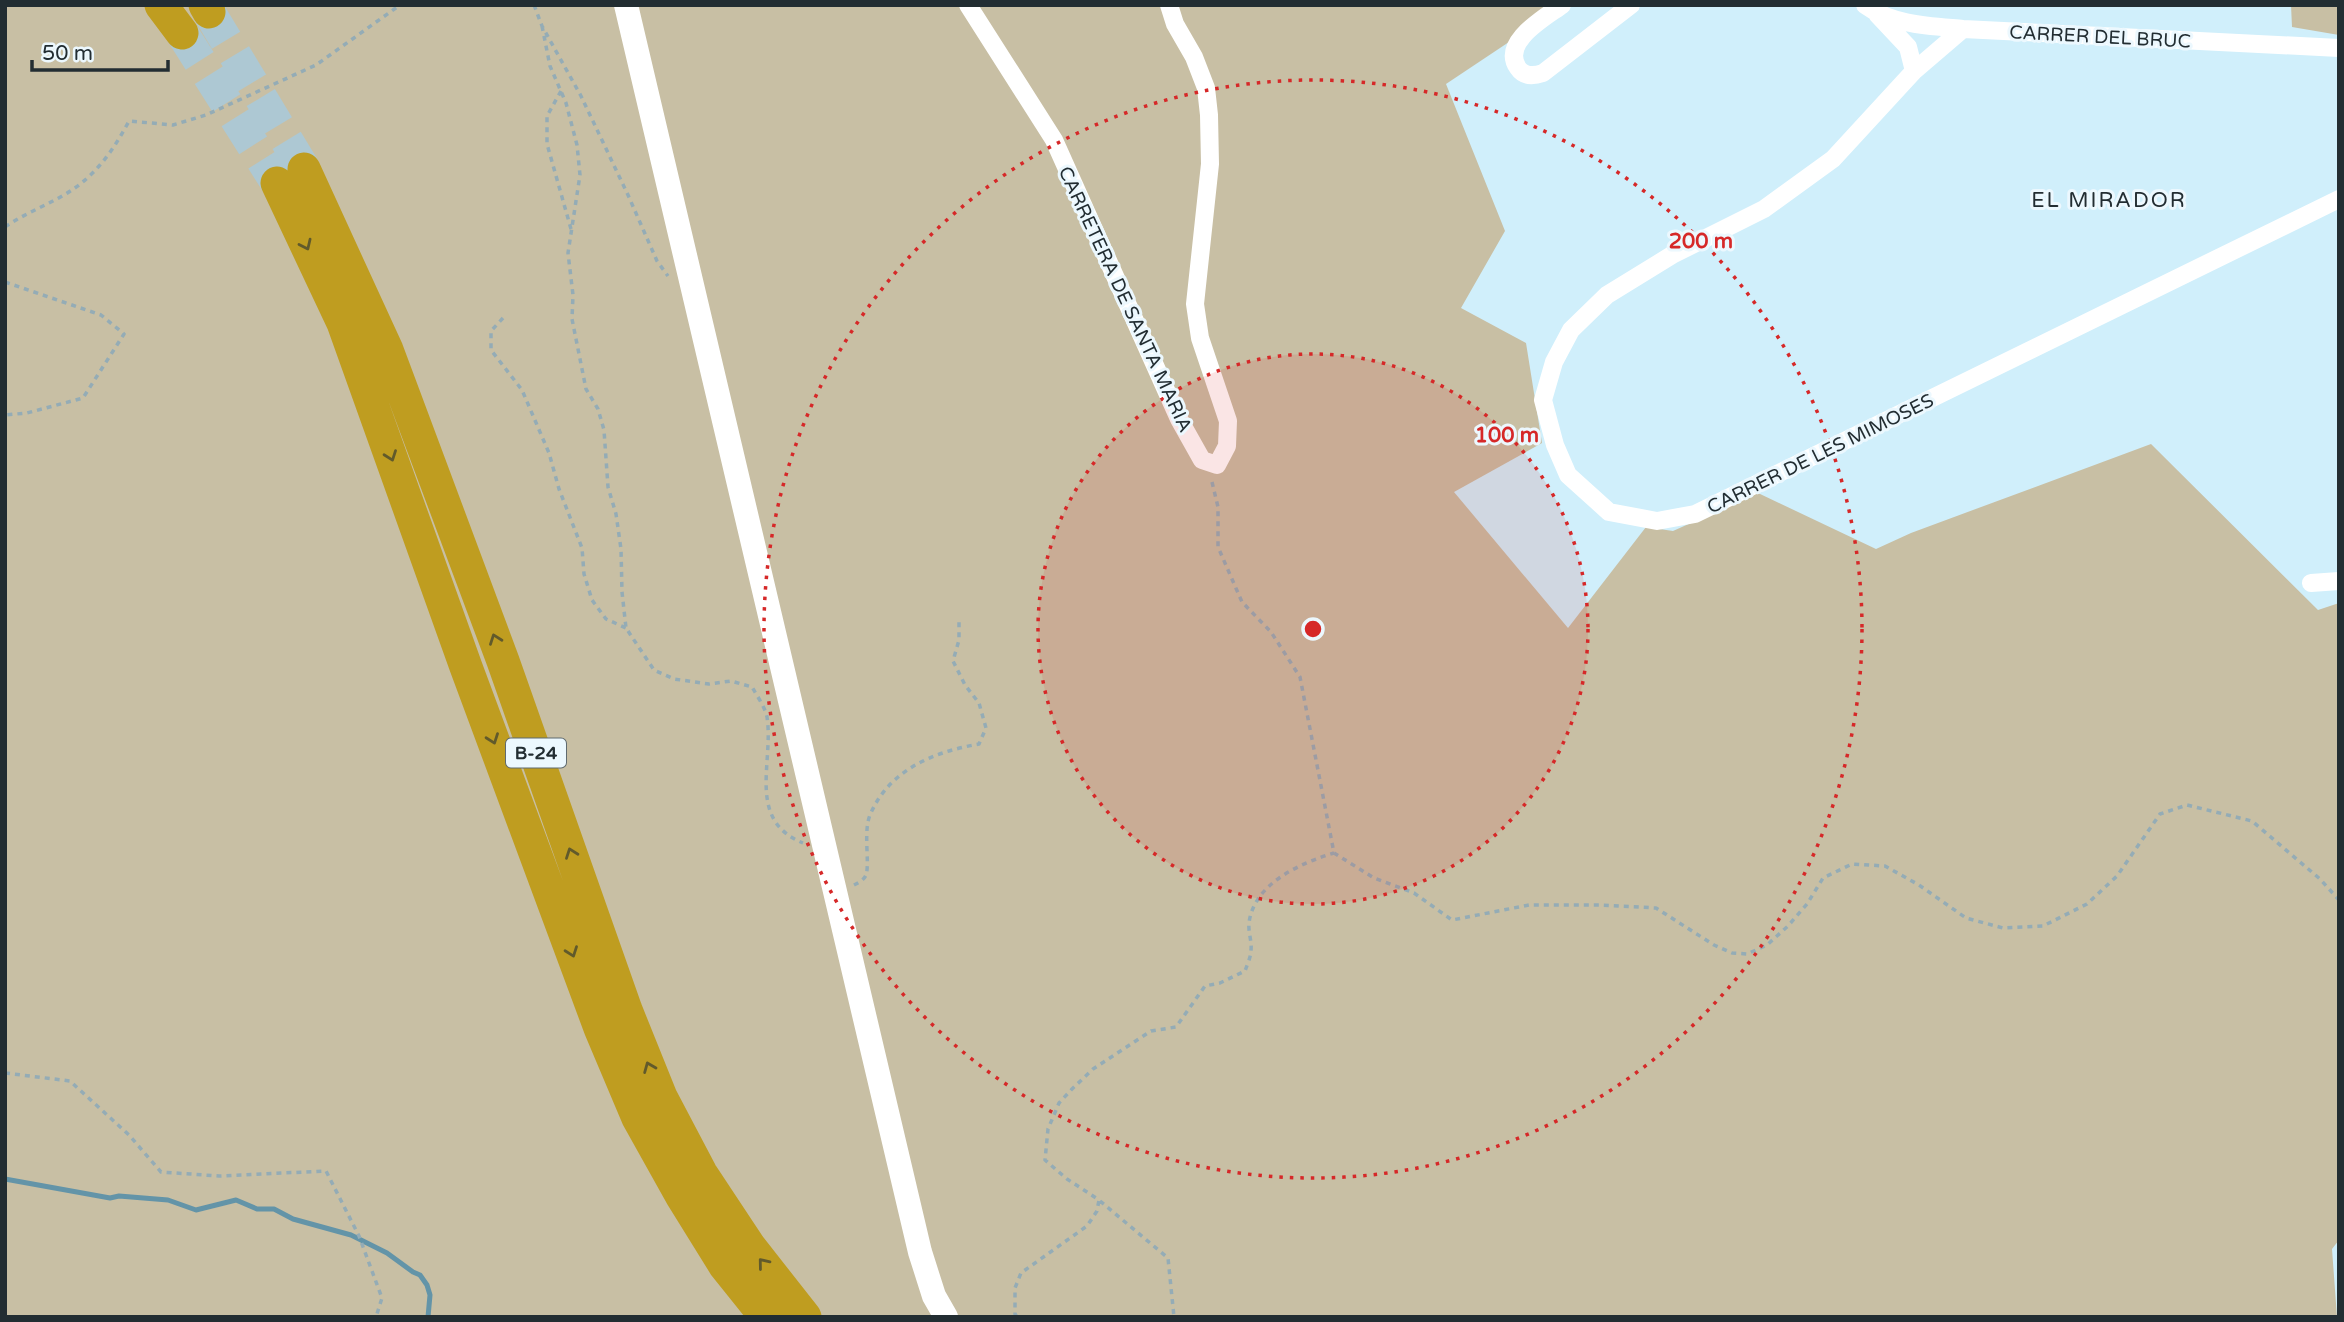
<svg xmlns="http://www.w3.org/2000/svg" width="2344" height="1322" font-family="'Varela Round',sans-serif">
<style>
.green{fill:#c8bfa4}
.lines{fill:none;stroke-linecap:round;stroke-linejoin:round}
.stream{stroke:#6394a8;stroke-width:5}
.highway-tunnel{stroke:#adc8d3;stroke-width:33;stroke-dasharray:33 17;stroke-linecap:butt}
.path{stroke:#94acb6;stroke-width:3.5;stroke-dasharray:5 5;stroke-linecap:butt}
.street{stroke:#fff;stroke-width:18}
.secondary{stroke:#fff;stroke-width:24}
.highway{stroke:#bf9d20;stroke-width:33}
.oneway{stroke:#615a2b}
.ring{fill:none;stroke:#d62828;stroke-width:3.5;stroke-dasharray:3.5 7}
.labels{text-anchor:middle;stroke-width:6;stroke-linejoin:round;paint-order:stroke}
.shield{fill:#ecf8fe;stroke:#5f6a6f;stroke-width:2}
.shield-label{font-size:18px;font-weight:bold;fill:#222d32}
.street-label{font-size:19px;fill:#222d32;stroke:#ecf8fe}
.neighbourhood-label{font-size:21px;letter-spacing:2px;fill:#222d32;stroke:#ecf8fe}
.centre{fill:#d62828;stroke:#ecf8fe;stroke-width:3.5}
.ring-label{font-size:21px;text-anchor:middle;font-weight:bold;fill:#d62828;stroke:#ecf8fe;stroke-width:6;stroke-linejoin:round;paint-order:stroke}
</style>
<rect width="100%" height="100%" fill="#d0effb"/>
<path class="green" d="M5,5H1556L1512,40L1446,84L1505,231L1461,308L1526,343L1542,443L1454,492L1568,628L1646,527L1673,531L1758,493L1876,549L1911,533L2151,444L2318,610L2339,603V1240L2332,1249L2337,1317H5Z
M2291,5H2339V35L2292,27Z"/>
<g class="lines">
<path class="stream" d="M5,1179L110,1198L119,1196L168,1200L196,1210L236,1200L257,1209H274L293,1219L351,1235L387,1253L413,1272L420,1275L427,1285L430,1295L428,1317"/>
<path class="highway-tunnel" d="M209,12L304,169
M182,33L277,183"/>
<path class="path" d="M534,5L542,26L581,96L628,195L657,261L668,276
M542,26L550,66L566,103L577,145L580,175L568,253L573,295L572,319L586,389L598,409L604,430L608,487L616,514L621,549L622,592L626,628L654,670L674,679L709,684L731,681L752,687C757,696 765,707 767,717C774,763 746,820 803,843
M561,91L547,116V144L571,229
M5,227C24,214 45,206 64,195C95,177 113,151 129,121L173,125L206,115L316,65L400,5
M5,282L101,315L124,334L83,398L27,413L5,415
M503,318L491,331V350L522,390L549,453L559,489L582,548L584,574L592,600L606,619L626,628
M1212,482L1218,507V547L1242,602L1271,632L1300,677L1334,853L1374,878L1414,893L1452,920L1529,905H1600L1656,908L1714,945L1732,953L1747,954L1767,945L1788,926L1807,904L1823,878L1852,864L1885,866L1919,885L1966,918L2003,928L2043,926L2087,904L2117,876L2160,814L2187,805L2252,821L2320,879L2339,900
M854,885C858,883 864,880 866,875C870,863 863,832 870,815C889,770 933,752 979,744L986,728L979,703L965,685L953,661L959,640V618
M5,1073L70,1081L129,1135L161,1172L219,1176L326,1171L359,1236L382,1298L376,1317
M1100,1201L1168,1258L1174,1317
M1017,1317L1015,1314V1288L1021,1273L1087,1226L1097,1211L1099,1200L1067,1179L1045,1160L1048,1129L1059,1103L1072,1089L1093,1069L1151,1031L1176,1027L1205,986L1220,983L1245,971C1247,965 1251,957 1251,950C1252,941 1248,932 1249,923C1254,883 1301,863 1334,853"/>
<path class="street" d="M968,5L1054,140L1179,419L1202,460L1217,465L1227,446L1228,421L1200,338L1195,304L1210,164L1209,115L1206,88L1194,57L1175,24L1169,5
M1562,5C1546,17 1500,42 1518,68C1524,77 1534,76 1543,73L1631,5
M1865,5C1892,25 1930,26 1963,29L2339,48
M1877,14L1908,47L1914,71
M1963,29L1914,71L1833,159L1764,209L1672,255L1607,295L1571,330L1554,362L1543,400L1555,445L1568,475L1609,512L1657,521L1695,514L2339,199
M2311,583L2339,581"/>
<path class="secondary" d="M626,5L920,1252L934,1296L946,1317"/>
<path class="highway" d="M161,5L182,33
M205,5L209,12
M304,169L387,350L503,661L626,1010L661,1097L701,1173L750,1247L805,1317
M277,183L343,323L466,667L600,1028L638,1118L681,1195L725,1266L766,1317"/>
</g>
<defs><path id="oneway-chevron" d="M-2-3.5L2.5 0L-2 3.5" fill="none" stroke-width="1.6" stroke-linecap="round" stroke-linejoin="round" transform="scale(1.75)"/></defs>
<g class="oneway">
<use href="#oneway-chevron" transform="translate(306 245) rotate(65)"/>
<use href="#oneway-chevron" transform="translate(391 456) rotate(70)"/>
<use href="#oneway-chevron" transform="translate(495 639) rotate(-110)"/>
<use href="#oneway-chevron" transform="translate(493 739) rotate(70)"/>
<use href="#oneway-chevron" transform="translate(571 853) rotate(-110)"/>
<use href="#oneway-chevron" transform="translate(572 952) rotate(70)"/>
<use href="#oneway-chevron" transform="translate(649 1067) rotate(-112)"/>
<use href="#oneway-chevron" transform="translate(763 1263) rotate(-129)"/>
</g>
<circle cx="1313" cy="629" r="275" fill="#d62828" fill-opacity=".12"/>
<g class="ring">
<circle cx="1313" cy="629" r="275"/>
<circle cx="1313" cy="629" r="549"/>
</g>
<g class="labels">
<rect class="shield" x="506" y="738.5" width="60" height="29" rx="5"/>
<g class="shield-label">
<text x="536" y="759">B-24</text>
</g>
<g class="street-label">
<text transform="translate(2100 36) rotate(3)" y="7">CARRER DEL BRUC</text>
<text transform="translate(1126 299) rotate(65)" y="7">CARRETERA DE SANTA MARIA</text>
<text transform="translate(1820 453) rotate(-26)" y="7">CARRER DE LES MIMOSES</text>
</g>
<g class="neighbourhood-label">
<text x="2109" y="207">EL MIRADOR</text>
</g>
</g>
<circle cx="1313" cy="629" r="10" class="centre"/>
<g class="ring-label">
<text x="1701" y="248">200 m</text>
<text x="1507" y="442">100 m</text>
</g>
<rect width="2344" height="1322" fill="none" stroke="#222d32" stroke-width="14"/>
<path d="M32 60v10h136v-10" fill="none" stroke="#222d32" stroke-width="3.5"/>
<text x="42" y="60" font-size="21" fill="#222d32" stroke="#ecf8fe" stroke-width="5" paint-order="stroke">50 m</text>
</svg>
